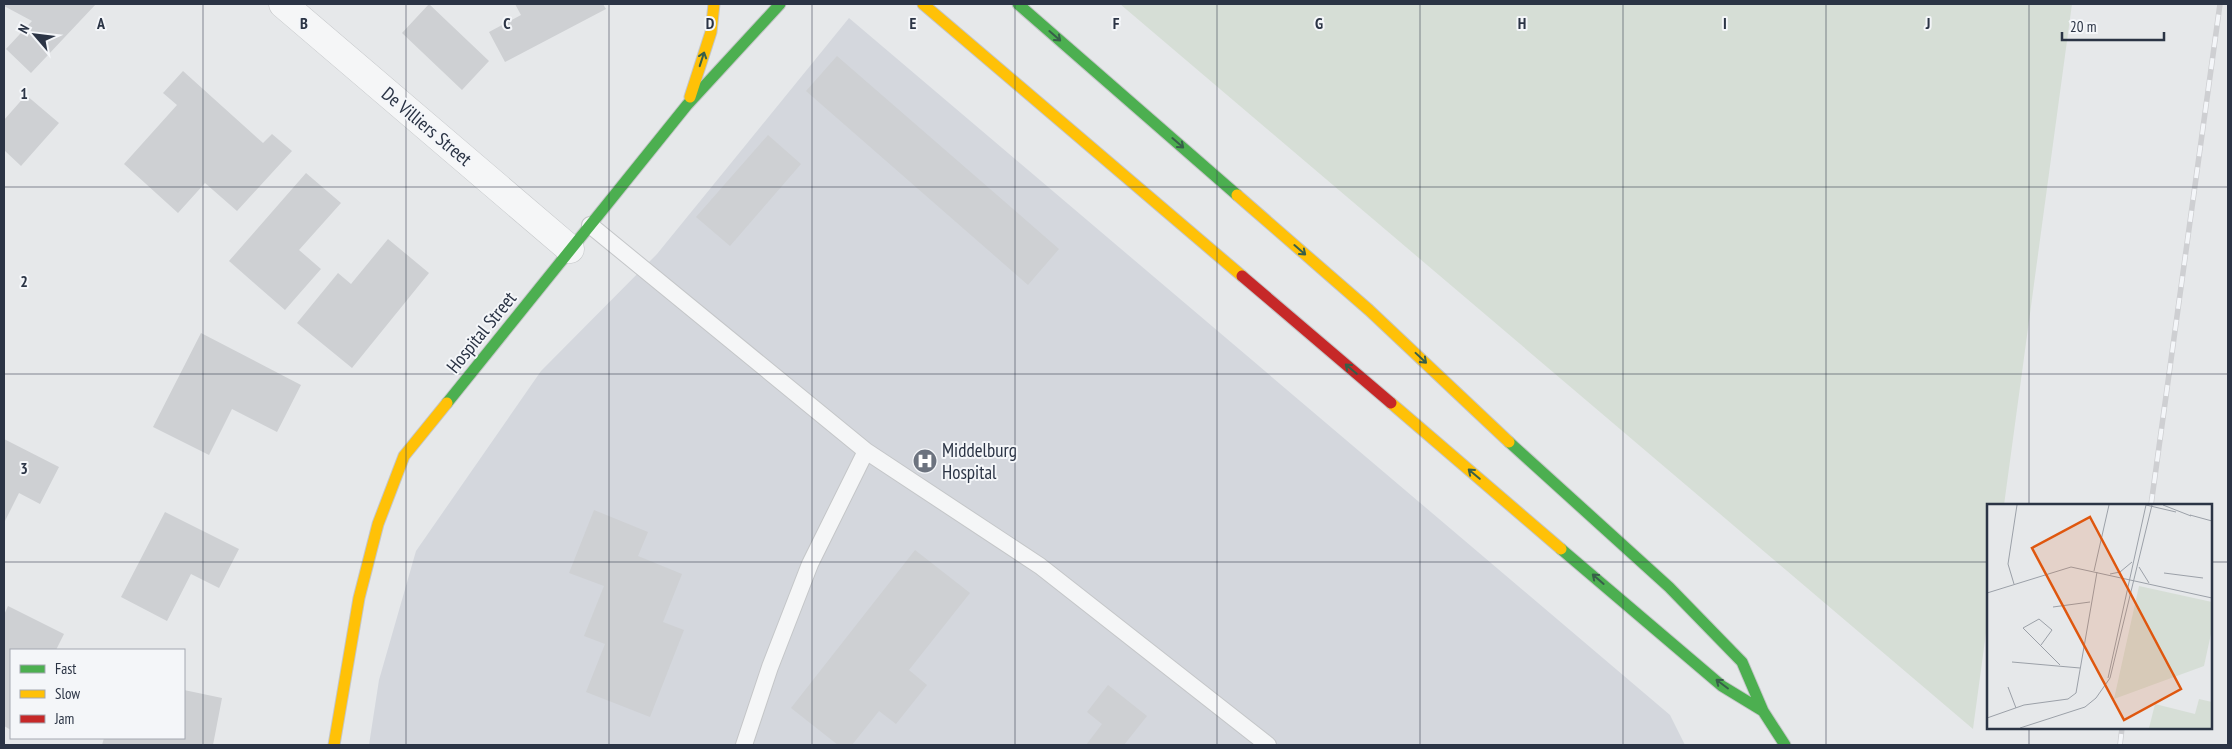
<svg xmlns="http://www.w3.org/2000/svg" width="2232" height="749" font-family="'PT Sans Narrow',sans-serif">
<style>
.built{fill:#d4d7dd}
.green{fill:#d6ded6}
.building{fill:#ced0d3}
.lines{fill:none;stroke-linecap:round;stroke-linejoin:round}
.lane-casing{stroke:#c4c6c8;stroke-width:18}
.street-casing{stroke:#c4c6c8;stroke-width:29}
.fast-casing{stroke:#c4c6c8;stroke-width:13}
.slow-casing{stroke:#c4c6c8;stroke-width:13}
.jam-casing{stroke:#c4c6c8;stroke-width:13}
.lane{stroke:#f5f6f7;stroke-width:16}
.street{stroke:#f5f6f7;stroke-width:28}
.fast{stroke:#4caf50;stroke-width:11}
.slow{stroke:#ffc107;stroke-width:11}
.jam{stroke:#c62828;stroke-width:11}
.rail-casing{stroke:#cecfd2;stroke-width:5.5}
.rail{stroke:#f4f6f9;stroke-width:4;stroke-dasharray:11;stroke-linecap:butt}
.oneway{stroke:#375f49}
.grid{fill:none;stroke:#2b3445;stroke-width:1;stroke-opacity:0.55}
.labels{text-anchor:middle;stroke-width:4;stroke-linejoin:round;paint-order:stroke}
.street-label{font-size:19px;fill:#2b3445;stroke:#f4f6f9}
.poi-label{font-size:19px;fill:#2b3445;stroke:#f4f6f9;text-anchor:start}
.inset-road{fill:none;stroke:#9ba0a8;stroke-width:1}
.view{fill:#df570f;fill-opacity:0.15;stroke:#df570f;stroke-width:2.5}
.inset-edge{fill:none;stroke:#2b3445;stroke-width:2.5}
.grid-label{font-size:16px;text-anchor:middle;font-weight:bold;fill:#2b3445;stroke:#f4f6f9;stroke-width:4;stroke-linejoin:round;paint-order:stroke}
</style>
<rect width="100%" height="100%" fill="#e6e8ea"/>
<path class="built" d="M849,18L1670,715L1685,745H369L379,680L416,551L541,371L657,254Z"/>
<path class="green" d="M1120,4H2072L2004,505H1988V618L1973,729Z"/>
<path class="building" d="M4,4H96L31,73L6,49L32,21L4,6Z
M429,4L489,61L462,90L402,33Z
M515,4H603L606,9L505,62L489,32L521,15Z
M837,56L1059,249L1028,285L806,91Z
M183,71L263,143L272,134L292,151L237,211L205,183L178,213L124,164L177,105L163,93Z
M26,95L59,123L21,166L4,150V120Z
M768,135L801,164L730,246L696,217Z
M306,173L341,203L299,250L321,269L285,310L229,261Z
M388,239L429,273L352,368L297,323L338,273L351,284Z
M201,333L301,385L277,432L232,409L209,455L153,427Z
M4,439L59,467L40,504L19,493L4,523Z
M594,510L648,532L638,556L682,574L663,622L684,630L650,717L586,692L605,644L584,636L604,586L569,573Z
M165,512L239,549L219,588L191,574L167,621L121,597Z
M915,550L970,593L909,670L927,685L896,724L879,711L852,745H838L791,708Z
M8,606L64,634L56,650H11V730L4,726V615Z
M1108,685L1147,716L1124,745H1086L1102,724L1087,712Z
M184,690L222,698L213,745H102L104,738H184Z"/>
<g class="lines">
<defs>
<path id="lane" d="M590,225L866,451L1040,566L1268,745
M744,745L770,667L810,564L866,451"/>
<path id="street" d="M283,4L570,249"/>
<path id="fast" d="M1018,4L1237,195
M447,403L687,105L780,4
M1509,442L1669,587L1742,662L1763,711L1785,745
M1561,549L1722,686L1763,711"/>
<path id="slow" d="M923,4L1242,276
M690,97L711,32L714,4
M1237,195L1369,310L1509,442
M1391,403L1561,549
M334,745L359,598L378,524L404,456L447,403"/>
<path id="jam" d="M1242,276L1391,403"/>
</defs>
<use href="#lane" class="lane-casing"/>
<use href="#street" class="street-casing"/>
<use href="#fast" class="fast-casing"/>
<use href="#slow" class="slow-casing"/>
<use href="#jam" class="jam-casing"/>
<use href="#lane" class="lane"/>
<use href="#street" class="street"/>
<use href="#fast" class="fast"/>
<use href="#slow" class="slow"/>
<use href="#jam" class="jam"/>
<defs>
<path id="rail" d="M2151,505L2220,4
M2120,745L2122,728"/>
</defs>
<use href="#rail" class="rail-casing"/>
<use href="#rail" class="rail"/>
</g>
<defs><path id="oneway-shaft" d="M-6 0H5M1.5-3L5.5 0L1.5 3" fill="none" stroke-width="1.6" stroke-linecap="round" stroke-linejoin="round" transform="scale(1.25)"/></defs>
<g class="oneway">
<use href="#oneway-shaft" transform="translate(1055 36) rotate(41)"/>
<use href="#oneway-shaft" transform="translate(702 59) rotate(-72)"/>
<use href="#oneway-shaft" transform="translate(1178 143) rotate(41)"/>
<use href="#oneway-shaft" transform="translate(1300 250) rotate(41)"/>
<use href="#oneway-shaft" transform="translate(1421 358) rotate(43)"/>
<use href="#oneway-shaft" transform="translate(1351 369) rotate(-140)"/>
<use href="#oneway-shaft" transform="translate(1474 474) rotate(-140)"/>
<use href="#oneway-shaft" transform="translate(1598 579) rotate(-139)"/>
<use href="#oneway-shaft" transform="translate(1722 684) rotate(-143)"/>
</g>
<path class="grid" d="M203,4V745M406,4V745M609,4V745M812,4V745M1015,4V745M1217,4V745M1420,4V745M1623,4V745M1826,4V745M2029,4V505M4,187H2228M4,374H2228M4,562H1988M2211,562H2228M2029,728V745"/>
<defs>
<symbol id="hospital-disc" viewBox="-11 -11 22 22"><circle r="9.5" fill="#6c737f" stroke="#f4f6f9"/><path d="M-5-5h3v3.5h4V-5h3V5h-3V1.5h-4V5h-3Z" fill="#fff"/></symbol>
</defs>
<g fill-rule="evenodd">
<use href="#hospital-disc" x="911" y="447" width="28" height="28"/>
</g>
<g class="labels">
<g class="street-label">
<text transform="translate(427 126) rotate(40)" y="7">De Villiers Street</text>
<text transform="translate(481 332) rotate(-51)" y="7">Hospital Street</text>
</g>
<g class="poi-label">
<text x="942" y="457">Middelburg<tspan x="942" dy="22">Hospital</tspan></text>
</g>
</g>
<g transform="translate(1987 504)">
<rect width="225" height="225" fill="#e6e8ea"/>
<path d="M152,82L225,98V125L217,162L127,195ZM212,195L225,198V224H162L168,200L208,210Z" fill="#d6ded6"/>
<path class="inset-road" d="M159,1L189,8M176,1L204,12M203,11L225,17M152,63L162,79M107,67L122,1M177,69L216,74M123,70L133,68L145,58M27,80L21,60L30,1M0,89L84,63L225,94M66,103L103,98M54,141L65,126L52,115L36,124L73,161M25,158L93,164M121,174L159,1M21,183L29,204M0,214L37,201L81,195L89,189L110,68M33,224L98,203L109,194L123,174L165,1"/>
<path class="view" d="M103,13L194,185L137,216L45,44Z"/>
<rect width="225" height="225" class="inset-edge"/>
</g>
<g class="grid-label">
<text x="101" y="29">A</text>
<text x="304" y="29">B</text>
<text x="507" y="29">C</text>
<text x="710" y="29">D</text>
<text x="913" y="29">E</text>
<text x="1116" y="29">F</text>
<text x="1319" y="29">G</text>
<text x="1522" y="29">H</text>
<text x="1725" y="29">I</text>
<text x="1928" y="29">J</text>
<text x="24" y="99">1</text>
<text x="24" y="287">2</text>
<text x="24" y="474">3</text>
</g>
<rect width="2232" height="749" fill="none" stroke="#2b3445" stroke-width="10"/>
<rect x="10" y="649" width="175" height="90" fill="#f4f6f9" stroke="#a4a8b1"/>
<rect x="20" y="665" width="25" height="8" fill="#4caf50" stroke="#a4a8b1"/>
<text x="55" y="674" font-size="15" fill="#2b3445">Fast</text>
<rect x="20" y="690" width="25" height="8" fill="#ffc107" stroke="#a4a8b1"/>
<text x="55" y="699" font-size="15" fill="#2b3445">Slow</text>
<rect x="20" y="715" width="25" height="8" fill="#c62828" stroke="#a4a8b1"/>
<text x="55" y="724" font-size="15" fill="#2b3445">Jam</text>
<g transform="translate(35 35) rotate(298)" stroke="#f4f6f9" stroke-width="4" paint-order="stroke">
<path d="M0-4L9 19L0 12L-9 19Z" fill="#2b3445"/>
<text y="-8" font-size="14" font-weight="bold" text-anchor="middle" fill="#2b3445">N</text>
</g>
<path d="M2062 32v8h102v-8" fill="none" stroke="#2b3445" stroke-width="2.5"/>
<text x="2070" y="32" font-size="15" fill="#2b3445" stroke="#f4f6f9" stroke-width="4" paint-order="stroke">20 m</text>
</svg>
